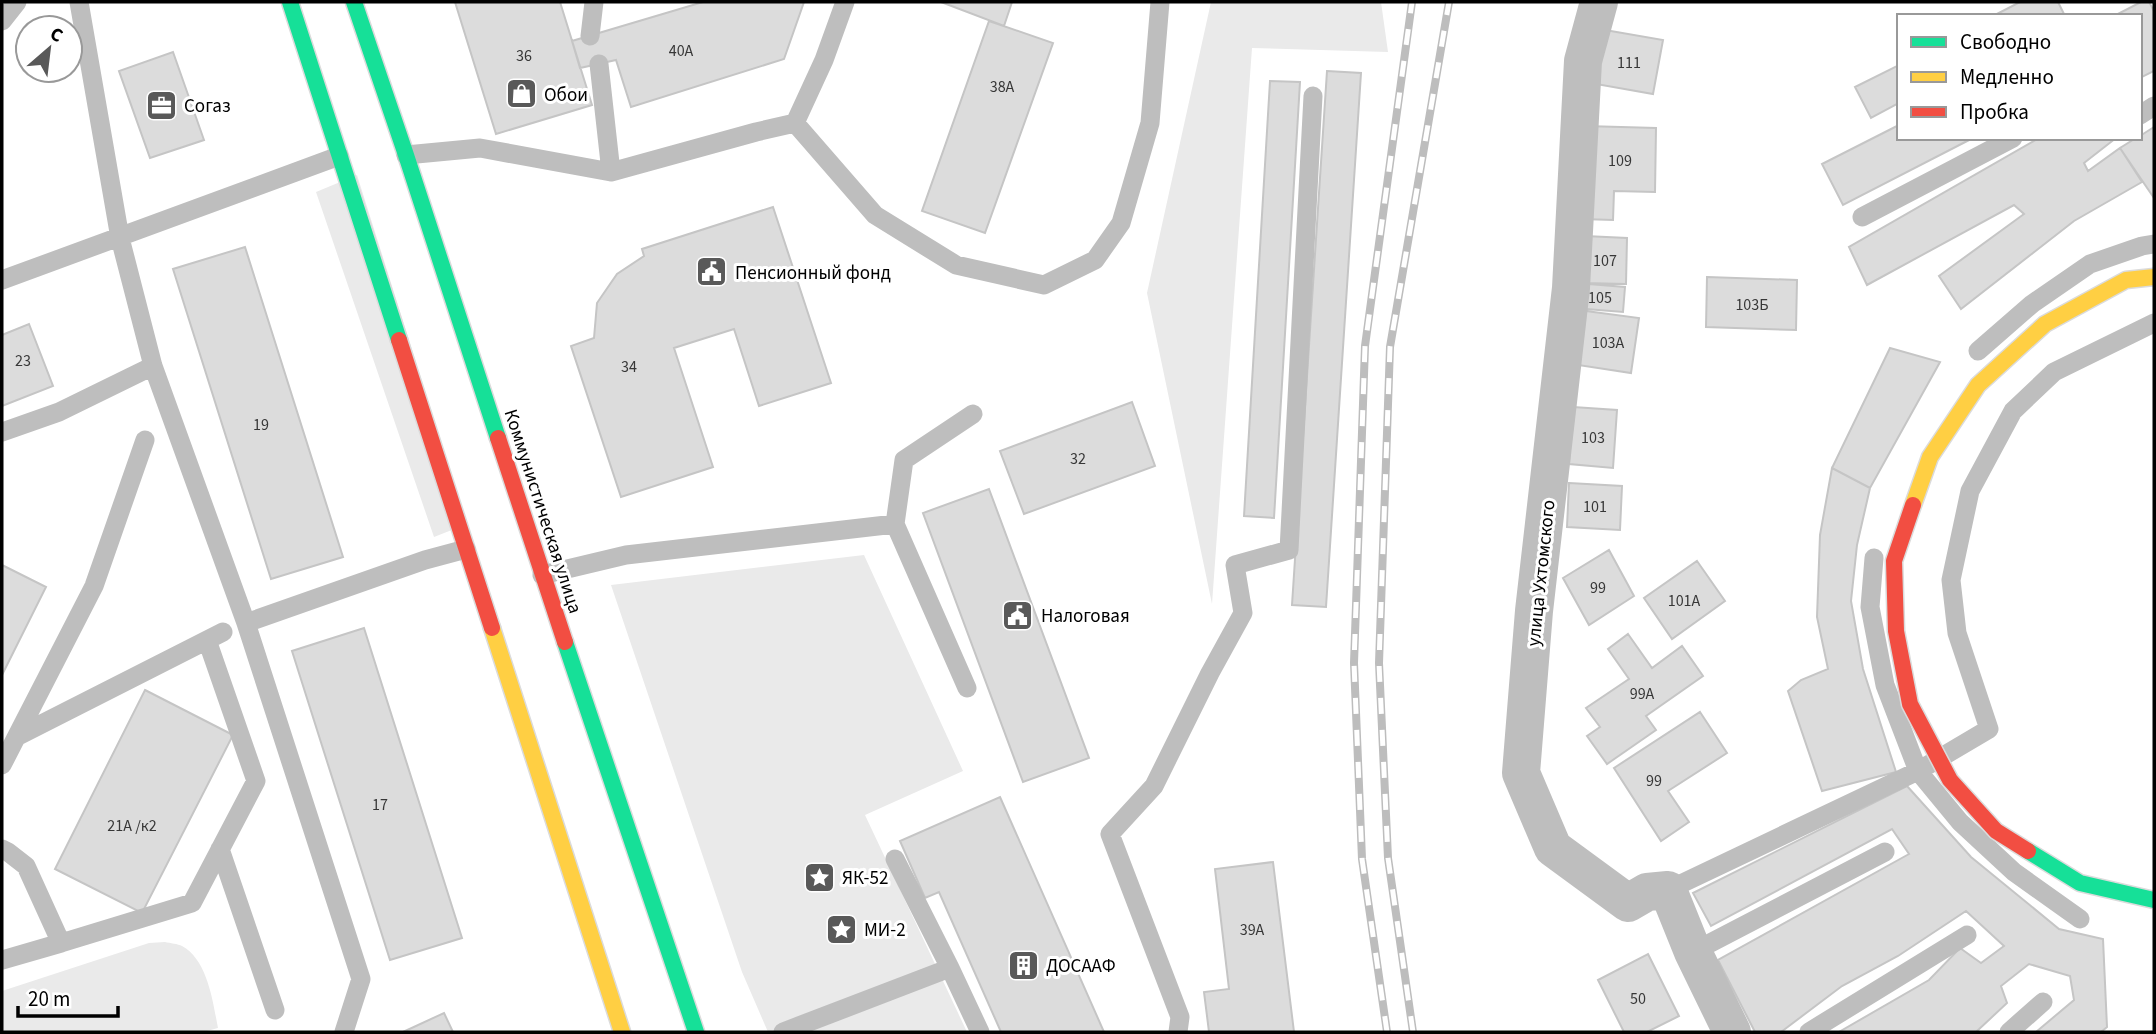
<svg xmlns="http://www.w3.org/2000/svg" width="2156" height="1034" font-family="'Source Sans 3',sans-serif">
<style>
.green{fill:#eaeaea}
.building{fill:#dcdcdc;stroke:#c5c5c5;stroke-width:2}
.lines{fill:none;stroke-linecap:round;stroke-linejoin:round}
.fast-casing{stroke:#dbdbdb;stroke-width:19}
.slow-casing{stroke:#dbdbdb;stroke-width:19}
.jam-casing{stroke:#dbdbdb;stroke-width:19}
.lane{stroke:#bebebe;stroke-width:19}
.street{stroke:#bebebe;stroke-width:38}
.fast{stroke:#16e098;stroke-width:16}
.slow{stroke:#ffcf43;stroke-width:16}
.jam{stroke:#f24e42;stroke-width:16}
.rail-casing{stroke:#bdbdbd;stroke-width:8}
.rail{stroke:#fff;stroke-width:5;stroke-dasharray:16;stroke-linecap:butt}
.fast-bridge-casing{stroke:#dbdbdb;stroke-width:19;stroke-linecap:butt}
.slow-bridge-casing{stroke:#dbdbdb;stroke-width:19;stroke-linecap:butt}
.jam-bridge-casing{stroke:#dbdbdb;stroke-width:19;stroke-linecap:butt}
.fast-bridge{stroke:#16e098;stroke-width:16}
.slow-bridge{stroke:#ffcf43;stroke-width:16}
.jam-bridge{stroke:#f24e42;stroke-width:16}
.labels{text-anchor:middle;stroke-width:6;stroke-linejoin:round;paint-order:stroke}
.number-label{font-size:16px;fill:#373737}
.poi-label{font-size:19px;fill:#000;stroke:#fff;text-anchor:start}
.street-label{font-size:19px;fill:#000;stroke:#fff}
</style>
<rect width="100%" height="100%" fill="#fff"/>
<path class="green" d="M1211,2H1381L1388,52L1252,48L1212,604L1147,293Z
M357,175L467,524L434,537L316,192Z
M864,555L963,771L865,815L967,1032H768L742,972L611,585Z
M165,942C170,943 178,944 182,946C208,960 213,1003 218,1028L203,1032H2V991L149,943Z"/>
<path class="building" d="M455,2H560L592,105L496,134Z
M703,2H804L784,59L631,107L616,60L580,68L572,41Z
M941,2H1012L1004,26Z
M2020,2H2058L2065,16H1993Z
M2141,2H2149L2154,11V71L2140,78V16H2114Z
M989,21L1053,43L985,233L922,211Z
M1605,30L1663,40L1653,94L1596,84Z
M173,52L204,140L150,158L119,71Z
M1899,65V103L1871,118L1855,87Z
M1327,71L1361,73L1326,607L1292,605Z
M1270,81L1300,82L1274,518L1244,516Z
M1899,125V138H1973L1843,205L1822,164Z
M1585,126L1656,128L1655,192L1614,191L1613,220L1582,219Z
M2154,127V198L2120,148L2136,138H2140V136Z
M2039,138H2116L2084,163L2088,171L2120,148L2142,182L2074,221L1961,309L1939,276L2024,214L2014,205L1867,285L1849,247Z
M773,207L831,383L759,406L734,329L674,348L713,467L621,497L571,346L594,338L597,303L617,274L644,256L642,249Z
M1585,236L1627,238L1626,284L1584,283Z
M245,247L343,557L271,579L173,269Z
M1707,277L1797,280L1796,330L1706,327Z
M1576,283L1625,287L1623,312L1574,308Z
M1586,311L1639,318L1631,373L1578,365Z
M29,324L53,386L2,406V335Z
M1890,348L1940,362L1870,488L1832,468Z
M1132,402L1155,466L1024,514L1000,451Z
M1573,407L1617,410L1613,468L1569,464Z
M1832,468L1870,488L1857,545L1851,601L1863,669L1896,772L1822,791L1788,691L1801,680L1828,669L1817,617L1820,535Z
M1569,483L1622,486L1620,530L1567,527Z
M989,489L1089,758L1023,782L923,513Z
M1609,550L1634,596L1589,625L1563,578Z
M1697,561L1725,601L1672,639L1644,598Z
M2,565L46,587L2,675Z
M364,628L462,938L390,960L292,651Z
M1628,634L1652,668L1682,646L1703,676L1646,716L1656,730L1607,764L1587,736L1600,727L1586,708L1629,679L1608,649Z
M145,690L233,735L142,913L55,869Z
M1700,712L1727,753L1668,791L1689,822L1661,841L1614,768Z
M1907,786L1971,857L2059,929L2103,939L2107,1027L2101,1032H2036L2074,1000L2070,976L2029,964L2001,986L2007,1003L1976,1032H1839L1929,980L1960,948L1981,963L2004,946L1966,911L1898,956L1842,986L1781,1032H1755L1718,960L1909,854L1892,829L1711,926L1693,893Z
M1000,797L1104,1032H1001L939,892L925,898L900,841Z
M1273,862L1294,1032H1209L1204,992L1229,989L1215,869Z
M1648,954L1679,1016L1647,1032H1624L1598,980Z
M444,1013L453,1032H403Z"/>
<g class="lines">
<defs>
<path id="fast" d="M290,2L399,340
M354,2L406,155L498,438
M565,642L696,1032"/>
<path id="slow" d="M492,628L622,1032"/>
<path id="jam" d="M399,340L492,628
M498,438L565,642"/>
</defs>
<use href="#fast" class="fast-casing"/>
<use href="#slow" class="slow-casing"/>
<use href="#jam" class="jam-casing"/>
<path class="lane" d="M79,2L120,238L153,366L246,623L361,979L344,1032
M2,21L17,2
M590,36L594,2
M2140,115L2154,106
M795,123L875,215L956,265L1044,285L1095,260L1121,223L1150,123L1160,2
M406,155L480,148L611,172L599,64
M611,172L756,132L795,123L824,60L845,2
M1862,217L2013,138
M2,280L339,156
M1978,351L2032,304L2090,264L2142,246L2154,244
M2,432L59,412L153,366
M895,524L904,460L973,414
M1874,558L1870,607L1885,685L1918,771L1960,822L2014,872L2080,919
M542,575L626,555L895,524L967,688
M246,623L425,560L466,549
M18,736L223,632
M2,765L94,586L145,440
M2,849L8,852L26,866L61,943L2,960
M220,849L275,1010
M1668,890L1918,771L1989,729L1957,633L1951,580L1970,491L2013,411L2054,372L2154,323
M61,943L192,903L256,781L207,640
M1693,952L1885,852
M950,968L980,1032
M783,1032L950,968L895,859
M1178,1032L1180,1017L1110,834L1154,786L1210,673L1243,613L1235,565L1289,550L1313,96
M1809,1032L1967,935
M2009,1032L2043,1002"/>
<path class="street" d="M1599,2L1583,61L1571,288L1534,611L1521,773L1553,848L1628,903L1647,892L1668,890L1693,952L1732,1032"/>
<use href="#fast" class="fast"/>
<use href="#slow" class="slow"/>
<use href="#jam" class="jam"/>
<defs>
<path id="rail" d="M1387,1032L1362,859L1354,663L1365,346L1412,2
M1413,1032L1388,858L1379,663L1390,347L1449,2"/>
</defs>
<use href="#rail" class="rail-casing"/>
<use href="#rail" class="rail"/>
<defs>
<path id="fast-bridge" d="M2028,851L2080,883L2154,900"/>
<path id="slow-bridge" d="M1913,505L1930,457L1978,385L2045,324L2126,280L2154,277"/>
<path id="jam-bridge" d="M1913,505L1894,561L1896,631L1910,704L1950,780L1996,831L2028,851"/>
</defs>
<use href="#fast-bridge" class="fast-bridge-casing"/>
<use href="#slow-bridge" class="slow-bridge-casing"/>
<use href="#jam-bridge" class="jam-bridge-casing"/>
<use href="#fast-bridge" class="fast-bridge"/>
<use href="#slow-bridge" class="slow-bridge"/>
<use href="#jam-bridge" class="jam-bridge"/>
</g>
<defs>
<symbol id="shop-square" viewBox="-11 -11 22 22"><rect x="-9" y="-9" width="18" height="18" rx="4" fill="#595959" stroke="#fff"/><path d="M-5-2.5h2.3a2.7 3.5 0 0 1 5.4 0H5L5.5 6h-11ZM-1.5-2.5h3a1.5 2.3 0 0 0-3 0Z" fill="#fff"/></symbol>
<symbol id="office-square" viewBox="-11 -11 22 22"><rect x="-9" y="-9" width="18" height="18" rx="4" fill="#595959" stroke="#fff"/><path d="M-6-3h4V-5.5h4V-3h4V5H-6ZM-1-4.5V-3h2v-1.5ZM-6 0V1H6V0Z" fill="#fff"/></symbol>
<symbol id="civic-square" viewBox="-11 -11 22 22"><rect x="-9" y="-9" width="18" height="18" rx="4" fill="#595959" stroke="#fff"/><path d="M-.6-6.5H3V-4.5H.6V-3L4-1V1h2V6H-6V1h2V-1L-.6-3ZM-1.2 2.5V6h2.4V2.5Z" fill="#fff"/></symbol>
<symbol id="sight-square" viewBox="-11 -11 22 22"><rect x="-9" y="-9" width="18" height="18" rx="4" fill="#595959" stroke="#fff"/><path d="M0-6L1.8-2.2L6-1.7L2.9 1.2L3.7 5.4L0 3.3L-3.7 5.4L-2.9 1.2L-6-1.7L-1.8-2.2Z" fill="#fff"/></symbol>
<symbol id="building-square" viewBox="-11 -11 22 22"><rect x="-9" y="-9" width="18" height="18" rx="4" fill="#595959" stroke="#fff"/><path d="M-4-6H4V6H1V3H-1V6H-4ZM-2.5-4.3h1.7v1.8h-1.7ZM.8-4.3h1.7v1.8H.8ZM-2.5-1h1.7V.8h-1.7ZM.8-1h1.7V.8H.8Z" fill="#fff"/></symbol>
</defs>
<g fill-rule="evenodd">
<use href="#shop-square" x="504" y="76" width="35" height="35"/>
<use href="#office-square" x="144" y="88" width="35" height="35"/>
<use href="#civic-square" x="694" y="254" width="35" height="35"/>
<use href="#civic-square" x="1000" y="598" width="35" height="35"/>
<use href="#sight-square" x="802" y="860" width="35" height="35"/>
<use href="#sight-square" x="824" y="912" width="35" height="35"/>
<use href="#building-square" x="1006" y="948" width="35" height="35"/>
</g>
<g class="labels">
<g class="number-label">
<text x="681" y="56">40А</text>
<text x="524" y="61">36</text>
<text x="1629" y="68">111</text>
<text x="1002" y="92">38А</text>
<text x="1620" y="166">109</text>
<text x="1605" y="266">107</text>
<text x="1600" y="303">105</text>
<text x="1752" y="310">103Б</text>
<text x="1608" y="348">103А</text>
<text x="23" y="366">23</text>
<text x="629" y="372">34</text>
<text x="261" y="430">19</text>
<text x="1593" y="443">103</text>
<text x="1078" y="464">32</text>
<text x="1595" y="512">101</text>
<text x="1598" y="593">99</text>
<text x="1684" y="606">101А</text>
<text x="1642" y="699">99А</text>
<text x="1654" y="786">99</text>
<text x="380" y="810">17</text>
<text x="132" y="831">21А /к2</text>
<text x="1252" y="935">39А</text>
<text x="1638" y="1004">50</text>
</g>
<g class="poi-label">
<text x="544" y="101">Обои</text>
<text x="184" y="112">Согаз</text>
<text x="735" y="279">Пенсионный фонд</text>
<text x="1041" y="622">Налоговая</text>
<text x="842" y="884">ЯК-52</text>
<text x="864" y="936">МИ-2</text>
<text x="1046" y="972">ДОСААФ</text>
</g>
<g class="street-label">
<text transform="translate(544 511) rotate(72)" y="7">Коммунистическая улица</text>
<text transform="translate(1540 573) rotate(-84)" y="7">улица Ухтомского</text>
</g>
</g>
<rect width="2156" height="1034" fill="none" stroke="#000000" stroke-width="7"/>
<rect x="1897" y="14" width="245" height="126" fill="#ffffff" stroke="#999999" stroke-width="2"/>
<rect x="1911" y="37" width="35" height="10" fill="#16e098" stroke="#999999" stroke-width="2"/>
<text x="1960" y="49" font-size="21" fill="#000000">Свободно</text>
<rect x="1911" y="72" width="35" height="10" fill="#ffcf43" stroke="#999999" stroke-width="2"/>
<text x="1960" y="84" font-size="21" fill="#000000">Медленно</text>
<rect x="1911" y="107" width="35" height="10" fill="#f24e42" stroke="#999999" stroke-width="2"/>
<text x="1960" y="119" font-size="21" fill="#000000">Пробка</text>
<g transform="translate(49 49) rotate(28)"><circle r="33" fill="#ffffff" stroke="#999999" stroke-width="2"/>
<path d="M0-5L12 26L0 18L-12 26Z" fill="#595959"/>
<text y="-10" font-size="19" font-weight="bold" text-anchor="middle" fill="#000000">С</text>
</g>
<path d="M18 1006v10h100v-10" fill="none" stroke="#000000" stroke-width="3.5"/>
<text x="28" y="1006" font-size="21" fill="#000000" stroke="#ffffff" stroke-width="5" paint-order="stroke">20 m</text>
</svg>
